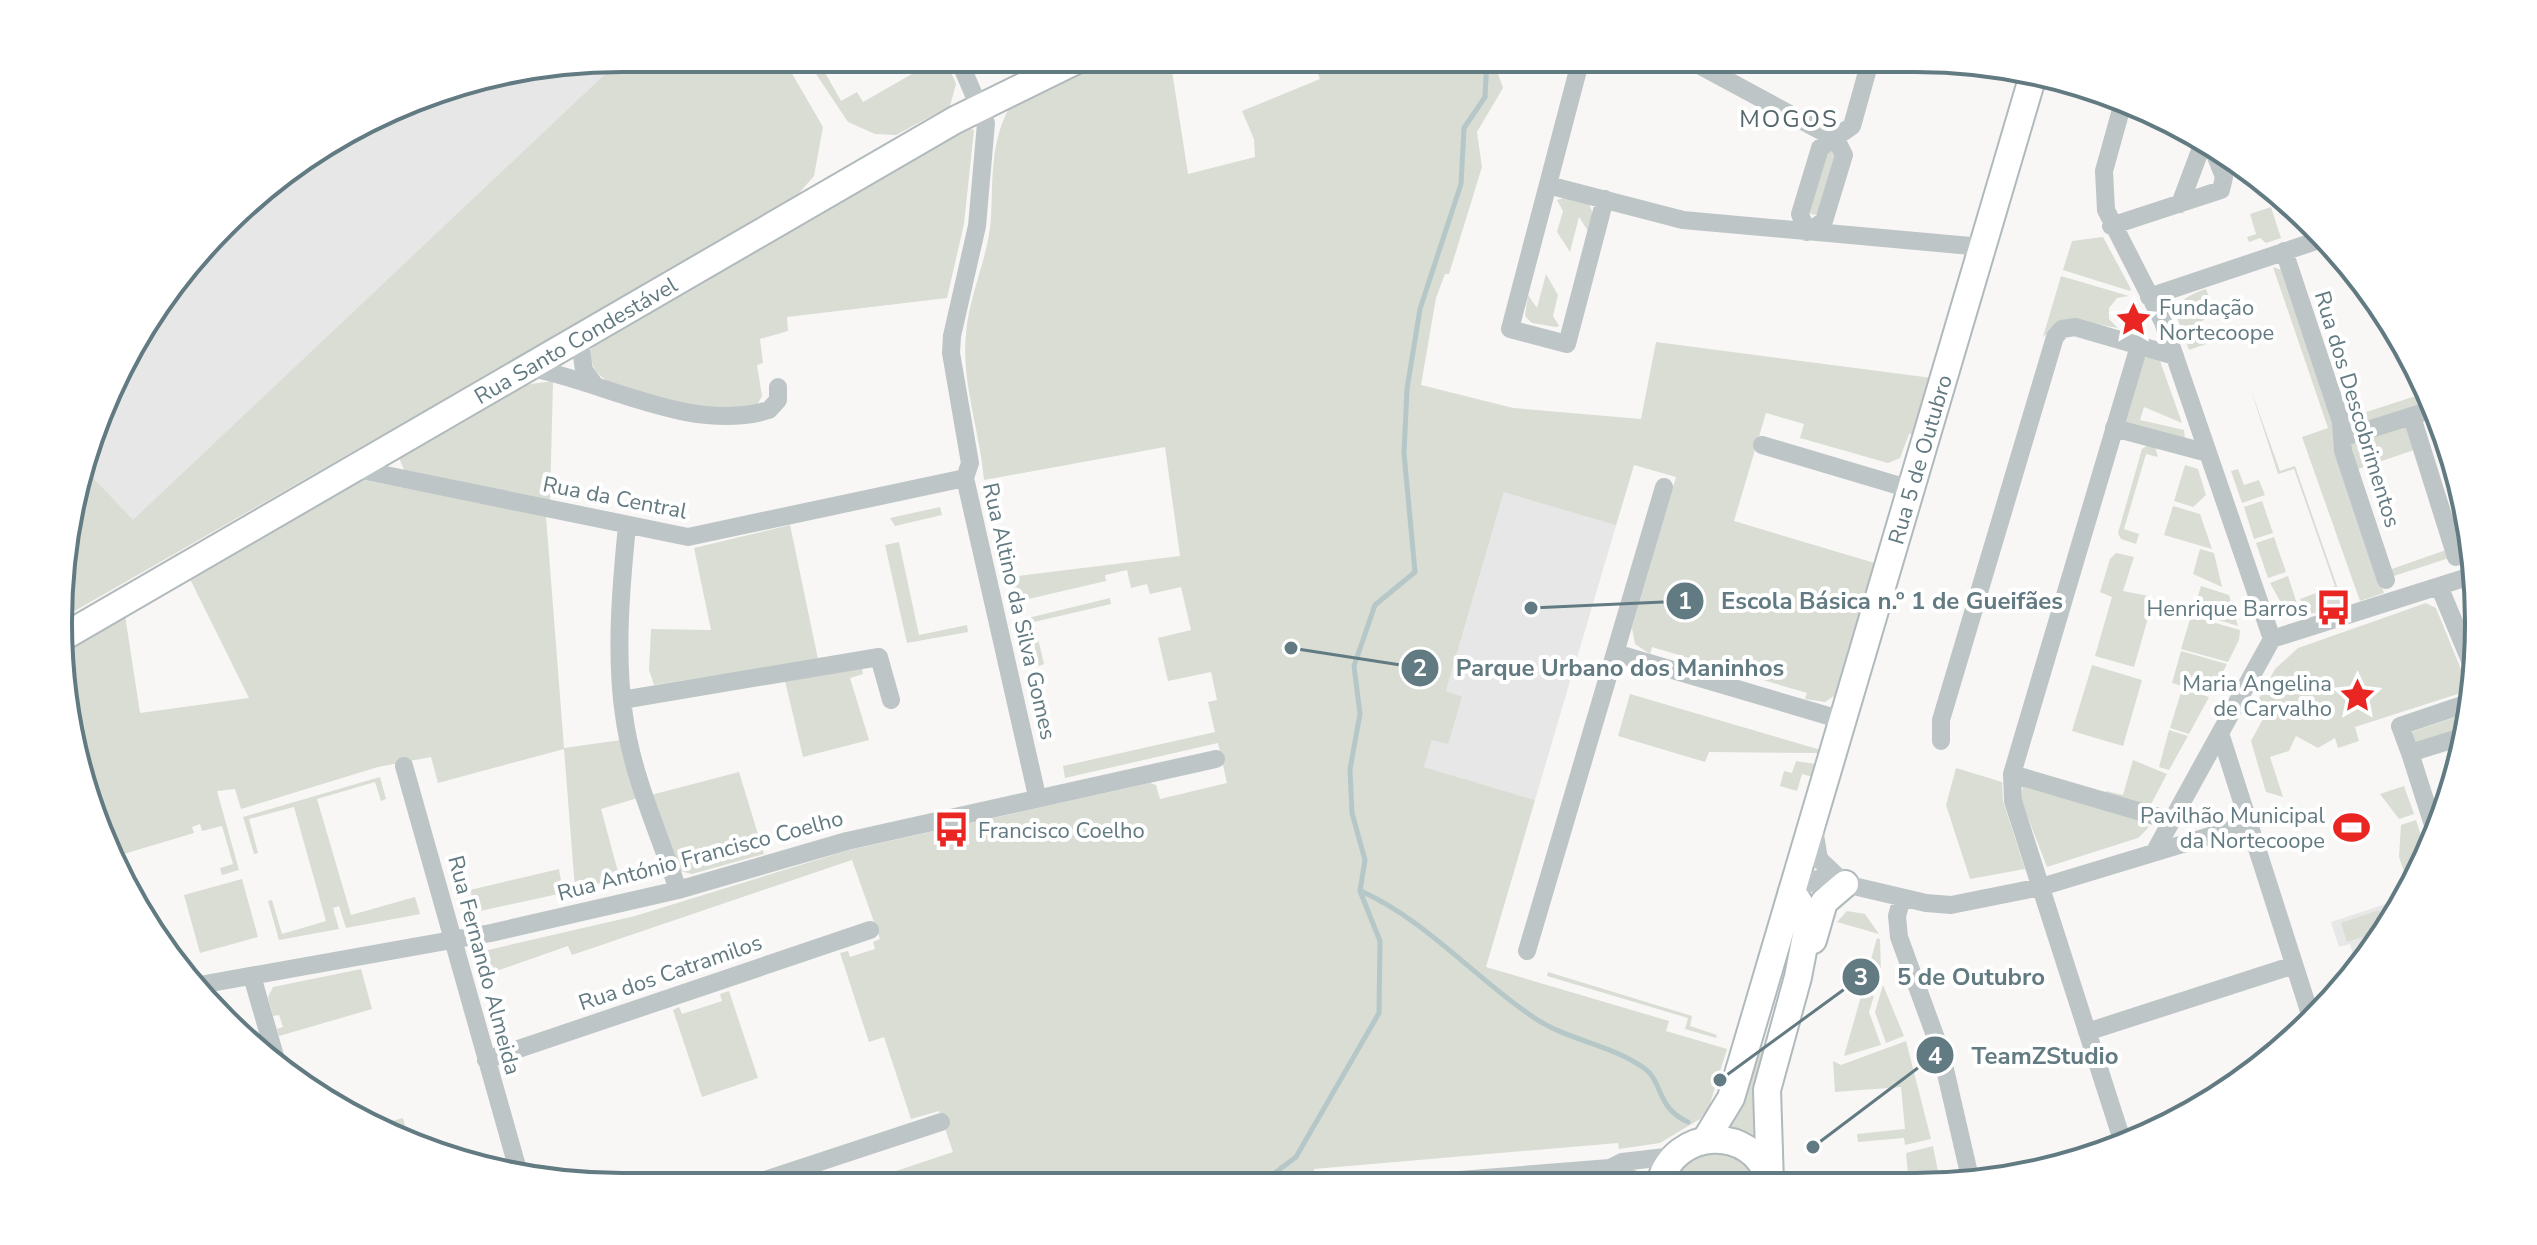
<svg xmlns="http://www.w3.org/2000/svg" width="2537" height="1245" font-family="'Nunito Sans',sans-serif">
<style>
.built{fill:#e6e7e6}
.green{fill:#d9ddd4}
.lines{fill:none;stroke-linecap:round;stroke-linejoin:round}
.stream{stroke:#b6c7c8;stroke-width:5}
.secondary-casing{stroke:#b0b9bc;stroke-width:30}
.street{stroke:#bec5c7;stroke-width:18}
.secondary{stroke:#fff;stroke-width:26}
.labels{text-anchor:middle;stroke-width:8;stroke-linejoin:round;paint-order:stroke}
.poi-label{font-size:22px;fill:#627a81;stroke:#fff;text-anchor:end}
.street-label{font-size:22px;fill:#627a81;stroke:#fff}
.neighbourhood-label{font-size:24px;letter-spacing:2px;fill:#54666c;stroke:#fff}
.rim{fill:none;stroke:#627a81;stroke-width:4}
.leader{fill:none;stroke:#627a81;stroke-width:3}
.callout-dot{fill:#627a81;stroke:#fff;stroke-width:3}
.mark-label{font-size:24px;text-anchor:middle;font-weight:bold;fill:#fff}
.callout-label{font-size:24px;text-anchor:middle;font-weight:bold;fill:#627a81;stroke:#fff;stroke-width:8;stroke-linejoin:round;paint-order:stroke}
</style>
<rect width="100%" height="100%" fill="#f8f7f5"/>
<path class="built" d="M622,58L133,521L83,467L101,406L153,309L278,175L441,88Z
M1521,434L1633,468L1535,800L1424,767Z
M2401,899L2365,962L2356,964L2350,944L2339,947L2331,922Z"/>
<path class="green" d="M622,58H783L823,127L814,176L794,199L66,616L69,512L83,467L133,520Z
M904,58H945L956,84L950,106L896,135L875,134L848,122L816,74L823,69L841,101L857,92L863,102L912,74Z
M1109,58H1170L1188,174L1255,157L1254,139L1242,111L1320,79L1312,58H1337L1341,67L1364,58H1501L1496,68L1503,88L1477,132L1482,167L1449,274H1445L1436,298L1421,385L1513,408L1641,419L1656,342L1932,378L1916,434H1909L1900,458L1888,463L1800,438L1804,424L1766,413L1734,521L1878,564L1837,694L1825,702L1805,699L1807,693L1652,647L1650,654L1635,644L1632,628L1676,477L1634,465L1616,525L1504,492L1446,691L1462,697L1448,744L1432,740L1424,767L1535,800L1486,967L1669,1021L1666,1031L1727,1049L1709,1107L1700,1119L1660,1143L1619,1149L1618,1143L1314,1169V1185L851,1186L953,1152L939,1111L911,1119L884,1037L869,1042L840,953L848,951L850,957L875,949L873,942L880,939L852,860L572,955L568,946L482,976L479,957L488,950L635,916L849,850L1150,783L1156,785L1160,799L1227,783L1218,743L1065,778L1063,766L1215,732L1208,702L1217,700L1211,672L1168,681L1158,638L1191,630L1181,587L1150,594L1147,584L1131,588L1127,570L1105,575L1106,581L1024,600L1003,580L1002,578L1180,556L1165,447L984,480C980,432 961,382 966,334C969,295 988,258 991,219C993,182 990,145 1008,110Z
M967,128L974,130L964,224L947,298L787,317L788,331L760,339L763,363L757,365L762,396L757,405C724,415 630,399 603,378C593,370 591,362 590,350L598,342Z
M1828,148L1837,153L1818,214L1814,215L1809,213Z
M1564,198L1589,204L1593,214L1588,231L1579,217L1570,252L1557,232L1563,211L1557,200Z
M2271,207L2281,238L2266,243L2260,238L2249,242L2247,237L2256,234L2250,214Z
M2103,237L2131,289L2130,291L2063,270L2072,241Z
M2273,267L2281,270L2334,425L2335,448L2384,593L2360,601L2302,437L2328,428Z
M1546,274L1558,295L1553,316L1559,326L1556,327L1532,323L1525,316L1528,295L1537,308Z
M2061,276L2129,296L2117,298L2109,308V319L2118,328L2068,319L2061,321L2043,337Z
M2206,289L2209,297L2197,301L2204,320L2198,323L2206,344L2189,350C2177,315 2164,303 2206,289Z
M2148,357L2160,361L2182,423L2144,407L2140,420L2184,430L2185,438L2125,424L2142,358Z
M553,381L550,501L405,472L399,458L406,450L524,385Z
M2251,390L2280,471L2295,466L2344,606L2340,604L2325,612L2306,614L2300,599L2335,586L2294,469L2278,474Z
M2428,392L2434,402L2351,427L2348,418Z
M2405,425L2417,449L2358,469L2349,450L2352,442Z
M2148,445L2155,446L2158,457L2146,454L2124,529L2139,534L2136,544L2121,539L2118,533L2142,449Z
M2185,465L2198,469L2206,495L2193,507L2174,501Z
M2238,469L2244,485L2259,480L2265,495L2242,503L2231,471Z
M359,479L546,516L564,748L621,740L638,798L601,809L620,879L575,889L564,749L438,783L431,757L378,767L241,809L235,789L217,791L239,870L222,875L220,868L233,864L222,826L202,831L200,824L192,827L194,833L117,856L126,887L116,873L63,697L64,653L125,615L140,713L249,698L189,577Z
M2262,501L2273,533L2254,539L2244,507Z
M2173,506L2200,514L2212,549L2164,535Z
M940,507L942,515L895,526L890,518Z
M790,525L818,659L654,685L649,670L651,629L711,630L694,548Z
M2274,537L2286,572L2268,578L2256,543Z
M899,542L919,635L967,625L968,632L907,643L885,545Z
M2200,549L2214,553L2222,587L2193,574Z
M2446,550L2449,558L2391,577L2389,570Z
M2116,553L2134,557L2123,591L2154,597L2134,667L2095,656L2112,597L2100,592L2110,559Z
M2288,576L2300,613L2280,601L2270,583Z
M2201,586L2229,595L2238,626L2193,612Z
M1110,598L1111,604L1034,622L1044,664L1039,666L1028,618Z
M2426,603L2436,608L2467,684L2464,692L2355,727L2359,741L2338,748L2335,738L2318,748L2296,736L2289,751L2270,757L2283,797L2266,792L2251,741L2264,717L2258,700L2275,669L2298,648Z
M2191,616L2240,630L2239,640L2228,662L2181,649Z
M2181,651L2227,664L2211,694L2172,683Z
M2092,665L2142,680L2123,746L2072,731Z
M862,668L863,674L850,678L869,740L803,757L785,681Z
M2182,689L2209,697L2189,734L2170,728Z
M1630,694L1821,750L1819,753L1709,752L1705,762L1618,736Z
M2470,712L2469,726L2416,743L2409,733Z
M2169,730L2188,736L2169,770L2159,767Z
M2133,760L2167,774L2149,808L2104,795L2106,791L2123,795Z
M1796,761L1816,764L1813,777L1802,774L1797,791L1780,786L1784,771L1792,773Z
M1956,768L2002,782L2003,801L2025,869L1970,879L1946,805Z
M739,772L764,854L692,874L680,871L651,795Z
M380,777L386,799L381,801L375,782L317,799L351,915L415,897L420,914L346,928L339,906L333,908L339,929L279,940L268,901L272,900L282,934L326,921L294,807L249,819L258,853L254,854L243,817Z
M2023,784L2146,821L2148,828L2138,838L2047,867L2021,800Z
M2404,786L2414,814L2399,819L2380,794Z
M2416,820L2425,848L2429,850L2409,886L2399,857L2401,825Z
M559,869L563,893L480,911L475,907L470,890Z
M242,879L258,937L200,953L184,895Z
M2379,910L2383,930L2347,942L2341,923Z
M1847,911L1865,914L1879,934L1837,922Z
M1877,938L1880,939L1881,974L1877,988L1864,984Z
M361,969L372,1009L279,1036L277,1029L283,1027L279,1015L273,1016L268,997L273,987Z
M1548,972L1692,1016L1690,1026L1717,1035L1716,1038L1685,1029L1688,1018L1547,976Z
M1883,985L1904,1036L1886,1043L1875,1012Z
M729,991L758,1078L702,1097L673,1010L679,1007L682,1014L722,1001L720,994Z
M1862,993L1874,996L1869,1012L1881,1045L1844,1056Z
M1906,1041L1931,1139L1905,1145L1904,1138L1858,1142L1857,1134L1905,1129L1901,1087L1835,1092L1833,1061L1841,1065Z
M1757,1045L1768,1048L1757,1141L1728,1128Z
M403,1118L410,1145H409L376,1125Z
M1933,1146L1940,1182L1843,1183L1908,1175L1906,1153Z
M1702,1150L1740,1154L1761,1183H1671L1674,1174Z"/>
<g class="lines">
<path class="stream" d="M1361,891C1427,921 1474,977 1533,1017C1566,1040 1610,1044 1644,1068C1663,1081 1656,1108 1688,1122
M1259,1185L1296,1157L1379,1013L1380,941L1360,891L1365,860L1352,813L1350,769L1360,714L1354,666L1375,605L1415,572L1404,453L1407,389L1420,309L1461,184L1464,128L1485,97L1487,58"/>
<defs>
<g id="secondary">
<path id="s1" d="M65,636L955,120L1081,58"/>
<path d="M1813,940L1824,902L1845,884"/>
<path id="s2" d="M1706,1139L1731,1098L2034,72"/>
<path d="M1660,1183C1674,1128 1752,1124 1769,1179"/>
<path d="M1770,1183L1767,1090L1798,977L1808,925L1806,913L1792,892"/>
</g>
</defs>
<use href="#secondary" class="secondary-casing"/>
<path class="street" d="M958,58L986,123L977,226L952,336L951,353L970,463L965,478L1037,796
M1585,58L1578,70L1510,329L1567,344L1605,199
M1686,58L1836,139
M2124,99L2104,171L2106,210L2163,322L2272,639
M1836,139L1844,155L1824,221L1807,232L1800,214L1820,148L1852,126L1871,58
M1548,185L1683,220L1982,247
M2180,204L2204,140
M2111,226L2221,190L2224,177L2211,144
M2284,251L2341,422L2343,451L2386,580
M2149,297L2325,238
M579,336L584,370L594,384
M526,367C602,380 690,434 769,410L778,400V387
M2412,417L2456,557
M2114,428L2208,453
M2342,438L2437,408
M1762,445L1910,489
M351,468L688,537L965,478
M627,526C621,586 615,655 624,715C632,776 659,833 678,890
M2439,586L2474,670
M2272,639L2474,575
M1615,653L1842,720
M622,700L879,657L891,700
M2220,733L2311,1017
M2468,735L2410,753L2400,726L2471,702
M1941,741V720L2055,337L2062,329L2075,327L2175,356
M2410,753L2434,828
M404,766L520,1177
M2012,774L2172,821
M1814,829L1819,859L1845,884L1926,903L1951,905L2041,887L2249,824
M2155,851L2272,639
M1792,892L1820,878L1836,875
M1902,898L1897,916L1899,937L1941,1052L1971,1182
M1527,951L1664,487
M252,976L277,1063
M194,986L491,933L678,890L847,841L1216,759
M2087,1032L2294,965
M486,1060L870,930
M2124,1146L2013,801L2012,774L2139,346
M1610,1168L1641,1183
M1408,1184L1610,1168L1622,1162L1674,1156
M744,1187L941,1122"/>
<use href="#secondary" class="secondary"/>
</g>
<defs>
<symbol id="sight-bare" viewBox="-9 -9 18 18"><path d="M0-6L1.8-2.2L6-1.7L2.9 1.2L3.7 5.4L0 3.3L-3.7 5.4L-2.9 1.2L-6-1.7L-1.8-2.2Z" fill="#ea2623" stroke="#fff" stroke-width="2.5" paint-order="stroke"/></symbol>
<symbol id="bus-bare" viewBox="-9 -9 18 18"><path d="M-5-6H5V4H4V6H2V4H-2V6H-4V4H-5ZM-3.5-4V0h7V-4ZM-3.5 1.2v1.5H-2V1.2ZM2 1.2v1.5H3.5V1.2Z" fill="#ea2623" stroke="#fff" stroke-width="2.5" paint-order="stroke"/></symbol>
<symbol id="stadium-bare" viewBox="-9 -9 18 18"><path d="M0-5a6.5 5 0 1 0 0 10a6.5 5 0 1 0 0-10ZM-3.5-1.8h7v3.6h-7Z" fill="#ea2623" stroke="#fff" stroke-width="2.5" paint-order="stroke"/></symbol>
</defs>
<g fill-rule="evenodd">
<use href="#sight-bare" x="2108" y="294" width="51" height="51"/>
<use href="#bus-bare" x="2308" y="582" width="51" height="51"/>
<use href="#sight-bare" x="2332" y="670" width="51" height="51"/>
<use href="#stadium-bare" x="2326" y="802" width="51" height="51"/>
<use href="#bus-bare" x="926" y="804" width="51" height="51"/>
</g>
<g class="labels">
<g class="poi-label">
<text x="2159" y="315" text-anchor="start">Fundação<tspan x="2159" dy="25">Nortecoope</tspan></text>
<text x="2308" y="616">Henrique Barros</text>
<text x="2332" y="691">Maria Angelina<tspan x="2332" dy="25">de Carvalho</tspan></text>
<text x="2325" y="823">Pavilhão Municipal<tspan x="2325" dy="25">da Nortecoope</tspan></text>
<text x="978" y="838" text-anchor="start">Francisco Coelho</text>
</g>
<g class="street-label">
<text dy="8" stroke="none"><textPath href="#s1" startOffset="590">Rua Santo Condestável</textPath></text>
<text transform="translate(2358 409) rotate(73)" y="8">Rua dos Descobrimentos</text>
<text dy="8" stroke="none"><textPath href="#s2" startOffset="714">Rua 5 de Outubro</textPath></text>
<text transform="translate(615 497) rotate(11)" y="8">Rua da Central</text>
<text transform="translate(1020 611) rotate(77)" y="8">Rua Altino da Silva Gomes</text>
<text transform="translate(700 855) rotate(-15)" y="8">Rua António Francisco Coelho</text>
<text transform="translate(485 965) rotate(75)" y="8">Rua Fernando Almeida</text>
<text transform="translate(670 972) rotate(-19)" y="8">Rua dos Catramilos</text>
</g>
<g class="neighbourhood-label">
<text x="1789" y="127">MOGOS</text>
</g>
</g>
<path d="M0 0H2537V1245H0ZM622 72H1915A550 550 0 0 1 2465 622V623A550 550 0 0 1 1915 1173H622A550 550 0 0 1 72 623V622A550 550 0 0 1 622 72Z" fill="#fff" fill-rule="evenodd"/>
<path class="rim" d="M622 72H1915A550 550 0 0 1 2465 622V623A550 550 0 0 1 1915 1173H622A550 550 0 0 1 72 623V622A550 550 0 0 1 622 72Z"/>
<path class="leader" d="M1531 608L1685 601M1291 648L1420 668M1720 1080L1861 977M1813 1147L1935 1055"/>
<g class="callout-dot">
<circle cx="1531" cy="608" r="8"/>
<circle cx="1291" cy="648" r="8"/>
<circle cx="1720" cy="1080" r="8"/>
<circle cx="1813" cy="1147" r="8"/>
<circle cx="1685" cy="601" r="20"/>
<circle cx="1420" cy="668" r="20"/>
<circle cx="1861" cy="977" r="20"/>
<circle cx="1935" cy="1055" r="20"/>
</g>
<g class="mark-label">
<text x="1685" y="609">1</text>
<text x="1420" y="676">2</text>
<text x="1861" y="985">3</text>
<text x="1935" y="1064">4</text>
</g>
<g class="callout-label">
<text x="1892" y="609">Escola Básica n.º 1 de Gueifães</text>
<text x="1620" y="676">Parque Urbano dos Maninhos</text>
<text x="1971" y="985">5 de Outubro</text>
<text x="2045" y="1064">TeamZStudio</text>
</g>
</svg>
